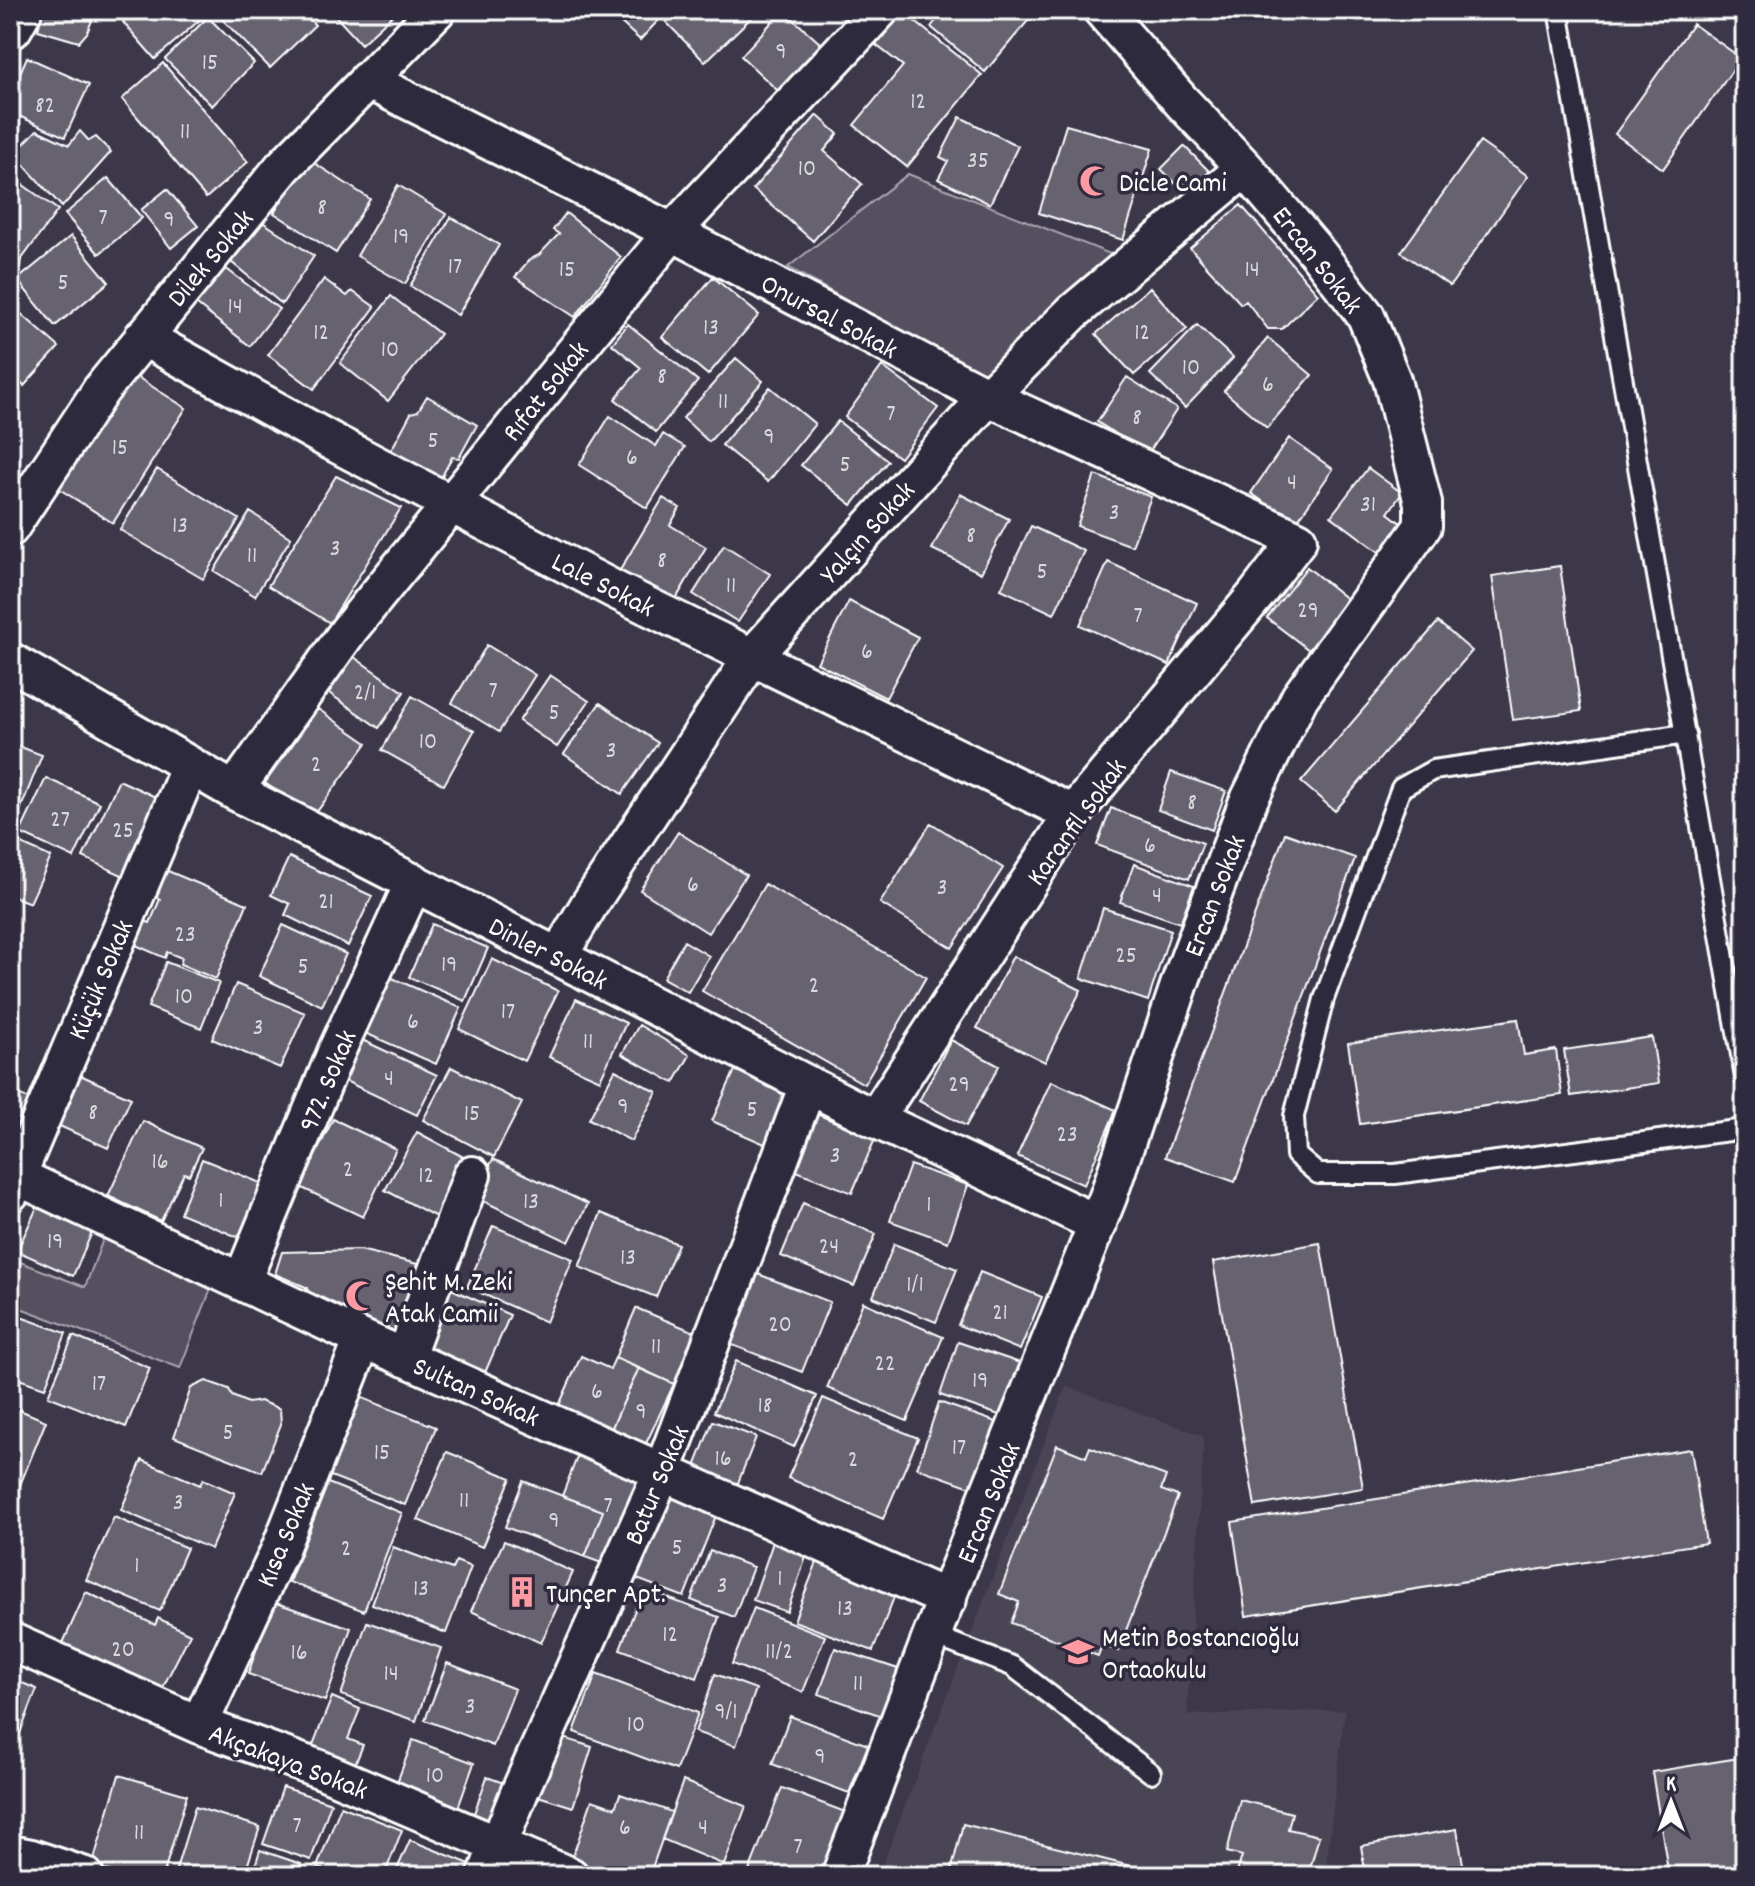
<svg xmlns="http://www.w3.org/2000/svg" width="1755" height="1886" font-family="Dekko,sans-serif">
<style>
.built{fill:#494455}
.green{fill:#555060;stroke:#aaa8b0;stroke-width:2}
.building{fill:#666270;stroke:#fff;stroke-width:2}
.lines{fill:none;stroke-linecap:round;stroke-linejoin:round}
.service-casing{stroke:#fff;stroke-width:24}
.minor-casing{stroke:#fff;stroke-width:42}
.tertiary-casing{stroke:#fff;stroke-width:50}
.service{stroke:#2f2a3d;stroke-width:18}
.minor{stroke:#2f2a3d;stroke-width:36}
.tertiary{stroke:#2f2a3d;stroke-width:44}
.labels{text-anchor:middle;stroke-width:7;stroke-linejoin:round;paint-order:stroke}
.number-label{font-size:24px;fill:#d9d8db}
.poi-label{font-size:28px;fill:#fff;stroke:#2f2a3d;text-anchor:start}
.street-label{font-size:28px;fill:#fff;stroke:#2f2a3d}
</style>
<rect width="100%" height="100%" fill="#3c3749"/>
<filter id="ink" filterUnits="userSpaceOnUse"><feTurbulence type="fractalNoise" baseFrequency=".0125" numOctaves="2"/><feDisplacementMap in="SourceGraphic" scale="16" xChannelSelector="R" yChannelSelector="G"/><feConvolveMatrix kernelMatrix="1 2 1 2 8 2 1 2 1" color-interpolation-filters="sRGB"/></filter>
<g filter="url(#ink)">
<path class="built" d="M1066,1386L1204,1436L1187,1715L1345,1710L1325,1876H878Z"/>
<path class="green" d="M908,174L1113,255L996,373H975L788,267Z
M105,1234L216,1276L180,1368L10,1304V1258L85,1287Z"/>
<path class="building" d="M43,10H96L87,33L79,42L38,30Z
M137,10H195L202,18L155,59L123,22Z
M221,10H301L315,25L270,68L217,14Z
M330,10H398L361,44Z
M607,10H668L640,40Z
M678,10H750L755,14L705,62L666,22Z
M783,10L821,44L778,91L741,56Z
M944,10H1037L985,72L931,27Z
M903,12L982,75L907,167L854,125L903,66L876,45Z
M208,17L254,63L212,106L165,59Z
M1693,24L1741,58L1663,169L1615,134Z
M27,57L89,85L65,137L10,112V95Z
M163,63L248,162L206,198L122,99Z
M817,115L838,134L824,151L862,184L813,241L753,189Z
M960,117L1018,146L990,204L938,179L948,161L940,157Z
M1066,125L1152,149L1123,240L1039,213Z
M37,130L69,145L80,131L89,141L96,137L111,152L62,207L14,154Z
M1480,142L1528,176L1450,286L1401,252Z
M1184,146L1212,174L1189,197L1161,169Z
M308,159L370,199L336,253L274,213Z
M12,177L58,210L10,275V181Z
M108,178L142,218L99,254L65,214Z
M398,185L446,214L405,284L357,256Z
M167,189L198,226L171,248L141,210Z
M1241,205L1318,294L1282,329H1268L1246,301L1241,304L1190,248Z
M566,213L621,257L575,317L515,277L529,260L539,255L559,234L553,230Z
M255,217L314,256L282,304L225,257Z
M451,217L499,245L458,315L410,286Z
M71,236L109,282L55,326L17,280Z
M220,264L279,309L250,346L192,301Z
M713,277L759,315L708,375L662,337Z
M324,279L347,296L352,291L375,307L314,389L268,355Z
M1150,287L1187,329L1134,375L1096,334Z
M391,296L440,334L388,401L340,363Z
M10,304L59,347L24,386L10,374Z
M628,324L698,381L656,432L615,399L641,368L612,344Z
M1197,325L1233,358L1185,408L1150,374Z
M1268,338L1312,375L1267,428L1224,391Z
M736,358L763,381L709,442L683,418Z
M882,366L938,408L900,458L845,417Z
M126,370L186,408L113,523L53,485Z
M1127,377L1177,409L1148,454L1097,422Z
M770,387L815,424L768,482L722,445Z
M427,396L477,425L459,458L452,457L440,480L389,454L411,413L418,411Z
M610,416L656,446L663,434L685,447L647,508L579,465Z
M838,421L888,461L852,505L801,465Z
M1289,438L1333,469L1295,524L1251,493Z
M1368,468L1402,493L1388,513L1407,528L1386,557L1331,516Z
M157,469L239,519L203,579L120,530Z
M1095,475L1151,497L1132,546L1077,526Z
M336,476L401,508L330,623L268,586Z
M960,494L1009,519L981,573L932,549Z
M663,498L680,508L670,525L706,547L673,604L619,572Z
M250,512L291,538L255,596L214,571Z
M1031,526L1084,551L1054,614L1001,589Z
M724,545L770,574L738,622L693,594Z
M1108,562L1197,603L1169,665L1080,625Z
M1560,566L1581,711L1513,720L1492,576Z
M1307,567L1348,600L1309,650L1267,618Z
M849,601L918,637L886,698L817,663Z
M1438,622L1472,651L1335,811L1301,782Z
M487,645L535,675L499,732L452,703Z
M351,655L404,692L379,728L326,691Z
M550,675L589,701L557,747L519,721Z
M412,696L474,731L444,785L382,750Z
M600,703L658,743L622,794L564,754Z
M318,709L367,743L313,817L265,783Z
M10,743L42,755L13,828L10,827Z
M1171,772L1226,791L1212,830L1158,810Z
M46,778L100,803L74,858L20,833Z
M119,780L162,800L126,877L83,857Z
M1111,808L1203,843L1189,879L1097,845Z
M931,823L1003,868L952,948L880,903Z
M678,832L746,875L708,933L640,890Z
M1285,833L1355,858L1235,1182L1165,1157Z
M10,839L51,857L30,903L10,895Z
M289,857L372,896L348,946L285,915L290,904L271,895Z
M1134,864L1194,886L1180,923L1120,902Z
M163,869L247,904L216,979L180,964L182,958L167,952L165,958L131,943L141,920L150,923L160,899L152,895Z
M765,884L926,977L864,1084L702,991Z
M1103,908L1171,930L1148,1001L1081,978Z
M432,924L488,948L465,1001L409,977Z
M283,925L346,954L322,1006L259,976Z
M684,941L709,956L688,992L663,978Z
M1013,956L1081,990L1045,1062L977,1028Z
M492,959L558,991L524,1061L459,1029Z
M166,962L219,983L201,1028L148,1007Z
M390,977L461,1008L436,1064L365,1033Z
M236,984L305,1013L280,1068L212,1039Z
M576,999L626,1023L600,1080L549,1057Z
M1518,1019L1524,1055L1556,1050L1562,1095L1360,1124L1348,1043Z
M639,1025L690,1055L674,1083L622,1054Z
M1652,1037L1659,1083L1571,1096L1564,1050Z
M360,1039L437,1075L417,1115L341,1079Z
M951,1040L999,1066L966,1126L919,1101Z
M451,1067L522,1103L494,1157L423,1120Z
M615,1070L657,1092L631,1141L589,1119Z
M735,1070L792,1096L769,1146L712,1121Z
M78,1074L131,1098L108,1148L55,1124Z
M1051,1081L1116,1110L1084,1185L1017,1156Z
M10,1091L33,1101L10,1157Z
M817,1114L875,1139L852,1193L794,1170Z
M333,1119L396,1149L363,1217L300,1187Z
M143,1121L202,1148L189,1175L184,1173L161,1221L108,1196Z
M417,1132L467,1159L436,1217L385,1190Z
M202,1159L263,1184L240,1238L180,1213Z
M493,1159L588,1204L569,1242L475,1197Z
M910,1165L968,1185L948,1242L890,1221Z
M803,1203L876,1234L854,1286L781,1256Z
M38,1205L93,1230L73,1276L17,1251Z
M601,1213L678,1244L656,1297L579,1267Z
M493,1226L573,1259L546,1322L467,1287Z
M1320,1243L1363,1488L1255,1506L1213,1262Z
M894,1244L957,1269L936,1322L873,1297Z
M360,1250L426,1266L399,1337L306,1304L308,1288L275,1274L282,1252Z
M980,1272L1042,1297L1020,1350L958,1325Z
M758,1274L830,1302L802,1372L730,1344Z
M449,1288L510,1315L484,1375L422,1348Z
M863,1302L943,1337L907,1421L827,1388Z
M636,1308L697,1333L674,1384L615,1358Z
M15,1315L66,1333L45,1388L10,1376V1329Z
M73,1336L150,1368L126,1427L48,1396Z
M958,1342L1020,1363L1002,1416L940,1395Z
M581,1356L610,1369L615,1358L639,1368L608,1436L556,1412Z
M736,1361L817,1396L794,1447L714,1412Z
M639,1368L674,1384L642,1452L608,1436Z
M206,1381L229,1389L232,1396L248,1403L260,1401L280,1409L281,1424L262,1472L174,1437L191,1388Z
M360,1397L436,1427L405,1505L328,1475Z
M823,1398L918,1438L883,1519L788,1478Z
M939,1402L1002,1424L979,1490L917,1468Z
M10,1406L46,1421L20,1485L10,1480Z
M713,1421L756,1437L734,1493L691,1477Z
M1057,1445L1086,1457L1090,1447L1166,1476L1161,1490L1178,1496L1118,1651L1102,1645L1098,1656L1011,1623L1019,1602L999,1594Z
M1691,1449L1706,1543L1246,1616L1232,1522Z
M447,1452L511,1478L482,1547L418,1520Z
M579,1452L643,1482L607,1565L585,1557L603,1511L562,1496Z
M142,1460L200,1485L203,1479L235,1493L211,1549L121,1510Z
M523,1481L603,1511L585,1557L505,1527Z
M328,1483L402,1513L364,1611L289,1582Z
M671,1495L717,1513L684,1597L637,1579Z
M114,1517L187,1548L160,1611L86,1580Z
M504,1541L573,1572L541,1643L471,1611Z
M773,1542L807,1554L787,1612L753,1600Z
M393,1547L452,1569L456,1561L471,1567L446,1633L372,1604Z
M710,1551L753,1567L734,1617L691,1600Z
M817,1562L896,1592L873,1651L794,1621Z
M643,1589L719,1617L697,1678L620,1649Z
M86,1592L155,1625L158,1618L190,1634L157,1699L64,1653L63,1643Z
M273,1602L351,1628L325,1701L248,1674Z
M754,1608L825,1636L803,1692L732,1664Z
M367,1622L441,1648L416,1721L341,1695Z
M835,1648L898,1669L882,1716L819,1694Z
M447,1663L515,1689L493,1746L425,1720Z
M596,1674L698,1713L676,1770L574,1732Z
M715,1674L756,1689L736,1746L695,1732Z
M10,1678L37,1689L10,1759Z
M332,1697L360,1709L348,1739L363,1745L354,1767L311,1750Z
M790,1716L868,1745L849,1793L772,1764Z
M554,1735L592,1747L573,1807L535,1795Z
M413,1740L474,1763L458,1808L396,1785Z
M1745,1757V1876H1669L1652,1772Z
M119,1775L187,1795L163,1876H126L92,1866Z
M487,1777L512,1786L497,1828L472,1819Z
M683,1781L746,1806L724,1865L662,1839Z
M283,1787L331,1803L311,1860L263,1844Z
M782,1788L848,1813L824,1876H747Z
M620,1794L672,1812L649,1876H637L614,1868L611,1876H606L570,1864L592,1800L615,1808Z
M1240,1800L1292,1813L1288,1829L1319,1836L1308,1876H1236L1242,1856L1227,1852Z
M341,1806L402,1830L384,1876H339L317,1867Z
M195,1807L260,1827L244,1876H174Z
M963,1824L1170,1876H950Z
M1457,1829L1465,1876H1366L1361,1846Z
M410,1840L470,1864L466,1876H394Z
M260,1850L301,1864L297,1876H252Z"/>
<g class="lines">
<defs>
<path id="service" d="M1558,10L1745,1078
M1686,734L1433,770L1401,788L1324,999L1294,1116L1296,1155L1318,1174H1395L1745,1129
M932,1635L1012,1666L1151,1773"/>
<path id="minor" d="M367,80L672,232L988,397L1298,540L1256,595L1073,814L875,1119
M143,337L331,441L617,591L1073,814
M10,528L101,390L283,167L437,10
M10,661L234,791L875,1119L1098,1224
M234,791L349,630L672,232L880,10
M558,957L589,905L753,656L988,397L1072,313L1245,168
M10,1173L363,1339L948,1599
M10,1193L190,766
M242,1281L337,1050L414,882
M405,1358L472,1175
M10,1641L199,1725L322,1770L570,1876
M199,1725L280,1549L363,1339
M10,1854L31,1858L85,1876
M486,1876L520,1791L662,1473L808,1085
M840,1876L932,1635L1108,1197L1182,977L1247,804L1300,697L1423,526V503L1392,380L1366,316L1319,255L1245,168L1182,102L1102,10"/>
<path id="tertiary" d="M10,26L19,10"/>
</defs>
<use href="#service" class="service-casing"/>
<use href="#minor" class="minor-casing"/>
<use href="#tertiary" class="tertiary-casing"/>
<use href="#service" class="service"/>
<use href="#minor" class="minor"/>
<use href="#tertiary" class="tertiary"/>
</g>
</g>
<defs>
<symbol id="mosque-bare" viewBox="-9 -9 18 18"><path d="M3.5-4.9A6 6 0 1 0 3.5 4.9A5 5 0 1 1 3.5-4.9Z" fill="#ff9aa2" stroke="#2f2a3d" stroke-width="2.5" paint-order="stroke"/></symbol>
<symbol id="building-bare" viewBox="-9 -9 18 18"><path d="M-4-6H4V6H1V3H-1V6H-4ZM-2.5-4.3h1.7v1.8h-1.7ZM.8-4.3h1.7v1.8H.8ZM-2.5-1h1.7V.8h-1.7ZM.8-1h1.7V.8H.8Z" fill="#ff9aa2" stroke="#2f2a3d" stroke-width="2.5" paint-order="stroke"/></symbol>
<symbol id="school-bare" viewBox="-9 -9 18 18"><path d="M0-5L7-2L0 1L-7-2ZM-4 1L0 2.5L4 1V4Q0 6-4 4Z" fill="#ff9aa2" stroke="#2f2a3d" stroke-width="2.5" paint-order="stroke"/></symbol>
</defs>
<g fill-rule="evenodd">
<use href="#mosque-bare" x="1073" y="159" width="44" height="44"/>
<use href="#mosque-bare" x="339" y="1274" width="44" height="44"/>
<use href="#building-bare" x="500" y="1570" width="44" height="44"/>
<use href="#school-bare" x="1056" y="1630" width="44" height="44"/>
</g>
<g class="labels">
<g class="number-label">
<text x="781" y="58">9</text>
<text x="210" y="69">15</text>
<text x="918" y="108">12</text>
<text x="45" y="112">82</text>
<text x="185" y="138">11</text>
<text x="978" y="167">35</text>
<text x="807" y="175">10</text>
<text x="322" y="214">8</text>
<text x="103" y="224">7</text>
<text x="169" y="226">9</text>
<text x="401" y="243">19</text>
<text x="455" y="273">17</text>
<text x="567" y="276">15</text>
<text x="1252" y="276">14</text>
<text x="63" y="289">5</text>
<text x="235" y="313">14</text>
<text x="711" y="334">13</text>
<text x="321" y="339">12</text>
<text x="1142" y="339">12</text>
<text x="390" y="356">10</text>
<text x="1191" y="374">10</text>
<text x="662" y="383">8</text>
<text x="1268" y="391">6</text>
<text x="723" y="408">11</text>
<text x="891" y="420">7</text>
<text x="1137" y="424">8</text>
<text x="769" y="443">9</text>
<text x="433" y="447">5</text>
<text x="120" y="454">15</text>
<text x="632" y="464">6</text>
<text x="845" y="471">5</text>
<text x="1292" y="489">4</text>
<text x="1368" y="511">31</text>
<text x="1114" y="519">3</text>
<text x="180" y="532">13</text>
<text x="971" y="542">8</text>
<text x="335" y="555">3</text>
<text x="252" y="562">11</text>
<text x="662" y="567">8</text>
<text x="1042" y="578">5</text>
<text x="731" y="592">11</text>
<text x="1308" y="617">29</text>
<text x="1138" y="622">7</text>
<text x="867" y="658">6</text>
<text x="493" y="697">7</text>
<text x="365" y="699">2/1</text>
<text x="554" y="719">5</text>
<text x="428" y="748">10</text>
<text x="611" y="757">3</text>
<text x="316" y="771">2</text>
<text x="1192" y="809">8</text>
<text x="60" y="826">27</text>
<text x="123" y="837">25</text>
<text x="1150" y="852">6</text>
<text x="693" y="891">6</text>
<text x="942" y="894">3</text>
<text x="1157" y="902">4</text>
<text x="326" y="908">21</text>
<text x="185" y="941">23</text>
<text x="1126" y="962">25</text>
<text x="449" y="971">19</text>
<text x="303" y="973">5</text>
<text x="814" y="992">2</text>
<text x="184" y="1003">10</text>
<text x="508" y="1018">17</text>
<text x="413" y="1028">6</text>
<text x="258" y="1034">3</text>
<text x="588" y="1048">11</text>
<text x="389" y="1085">4</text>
<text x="959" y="1091">29</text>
<text x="623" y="1113">9</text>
<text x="752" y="1116">5</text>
<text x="93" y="1119">8</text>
<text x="472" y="1120">15</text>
<text x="1067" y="1141">23</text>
<text x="835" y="1162">3</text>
<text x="160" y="1168">16</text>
<text x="348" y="1176">2</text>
<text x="426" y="1182">12</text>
<text x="221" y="1207">1</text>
<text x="531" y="1208">13</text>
<text x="929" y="1211">1</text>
<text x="55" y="1248">19</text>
<text x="829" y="1253">24</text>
<text x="628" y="1264">13</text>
<text x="915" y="1291">1/1</text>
<text x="1000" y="1319">21</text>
<text x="780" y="1331">20</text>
<text x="656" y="1353">11</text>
<text x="885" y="1370">22</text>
<text x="980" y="1387">19</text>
<text x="99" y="1390">17</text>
<text x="597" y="1398">6</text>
<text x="765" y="1412">18</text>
<text x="641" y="1418">9</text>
<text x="228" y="1439">5</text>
<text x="959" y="1454">17</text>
<text x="382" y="1459">15</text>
<text x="723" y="1465">16</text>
<text x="853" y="1466">2</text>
<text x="464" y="1507">11</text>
<text x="178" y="1509">3</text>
<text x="608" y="1512">7</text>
<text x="554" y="1527">9</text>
<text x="677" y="1554">5</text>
<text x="346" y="1555">2</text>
<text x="137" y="1572">1</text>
<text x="780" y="1585">1</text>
<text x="722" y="1592">3</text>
<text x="421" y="1595">13</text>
<text x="845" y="1615">13</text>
<text x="670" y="1641">12</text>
<text x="123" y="1656">20</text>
<text x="779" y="1658">11/2</text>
<text x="299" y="1659">16</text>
<text x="391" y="1680">14</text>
<text x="858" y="1690">11</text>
<text x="470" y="1713">3</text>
<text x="726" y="1718">9/1</text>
<text x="636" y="1731">10</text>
<text x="820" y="1763">9</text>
<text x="435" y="1782">10</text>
<text x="297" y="1832">7</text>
<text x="625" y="1834">6</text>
<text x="703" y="1834">4</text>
<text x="139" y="1839">11</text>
<text x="798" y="1853">7</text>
</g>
<g class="poi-label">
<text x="1119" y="191">Dicle Cami</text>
<text x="385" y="1290">Şehit M. Zeki<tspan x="385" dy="32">Atak Camii</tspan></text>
<text x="546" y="1602">Tunçer Apt.</text>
<text x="1102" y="1646">Metin Bostancıoğlu<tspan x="1102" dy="32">Ortaokulu</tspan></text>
</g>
<g class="street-label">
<text transform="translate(209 257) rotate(-50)" y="10">Dilek Sokak</text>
<text transform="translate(1319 259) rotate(52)" y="10">Ercan Sokak</text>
<text transform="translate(830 315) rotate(28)" y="10">Onursal Sokak</text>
<text transform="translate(544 390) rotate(-51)" y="10">Rıfat Sokak</text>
<text transform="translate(866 531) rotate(-48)" y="10">Yalçın Sokak</text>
<text transform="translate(604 583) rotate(27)" y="10">Lale Sokak</text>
<text transform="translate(1075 821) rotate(-54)" y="10">Karanfil Sokak</text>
<text transform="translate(1213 895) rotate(-69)" y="10">Ercan Sokak</text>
<text transform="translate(549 952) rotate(27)" y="10">Dinler Sokak</text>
<text transform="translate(99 979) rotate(-67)" y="10">Küçük Sokak</text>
<text transform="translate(326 1080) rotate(-67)" y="10">972. Sokak</text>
<text transform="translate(477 1390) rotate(24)" y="10">Sultan Sokak</text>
<text transform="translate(655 1484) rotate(-67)" y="10">Batur Sokak</text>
<text transform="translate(987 1502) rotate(-68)" y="10">Ercan Sokak</text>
<text transform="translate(284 1534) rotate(-67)" y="10">Kısa Sokak</text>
<text transform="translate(289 1760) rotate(21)" y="10">Akçakaya Sokak</text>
</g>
</g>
<rect width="1755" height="1886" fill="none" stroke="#2f2a3d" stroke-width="40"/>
<rect x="20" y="20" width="1715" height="1846" fill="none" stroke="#fff" stroke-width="3" filter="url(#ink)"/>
<g transform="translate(1671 1802)" stroke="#2f2a3d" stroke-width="6" paint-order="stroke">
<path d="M0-6L14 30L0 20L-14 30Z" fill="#ffffff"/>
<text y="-12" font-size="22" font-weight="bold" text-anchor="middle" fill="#ffffff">K</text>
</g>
</svg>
